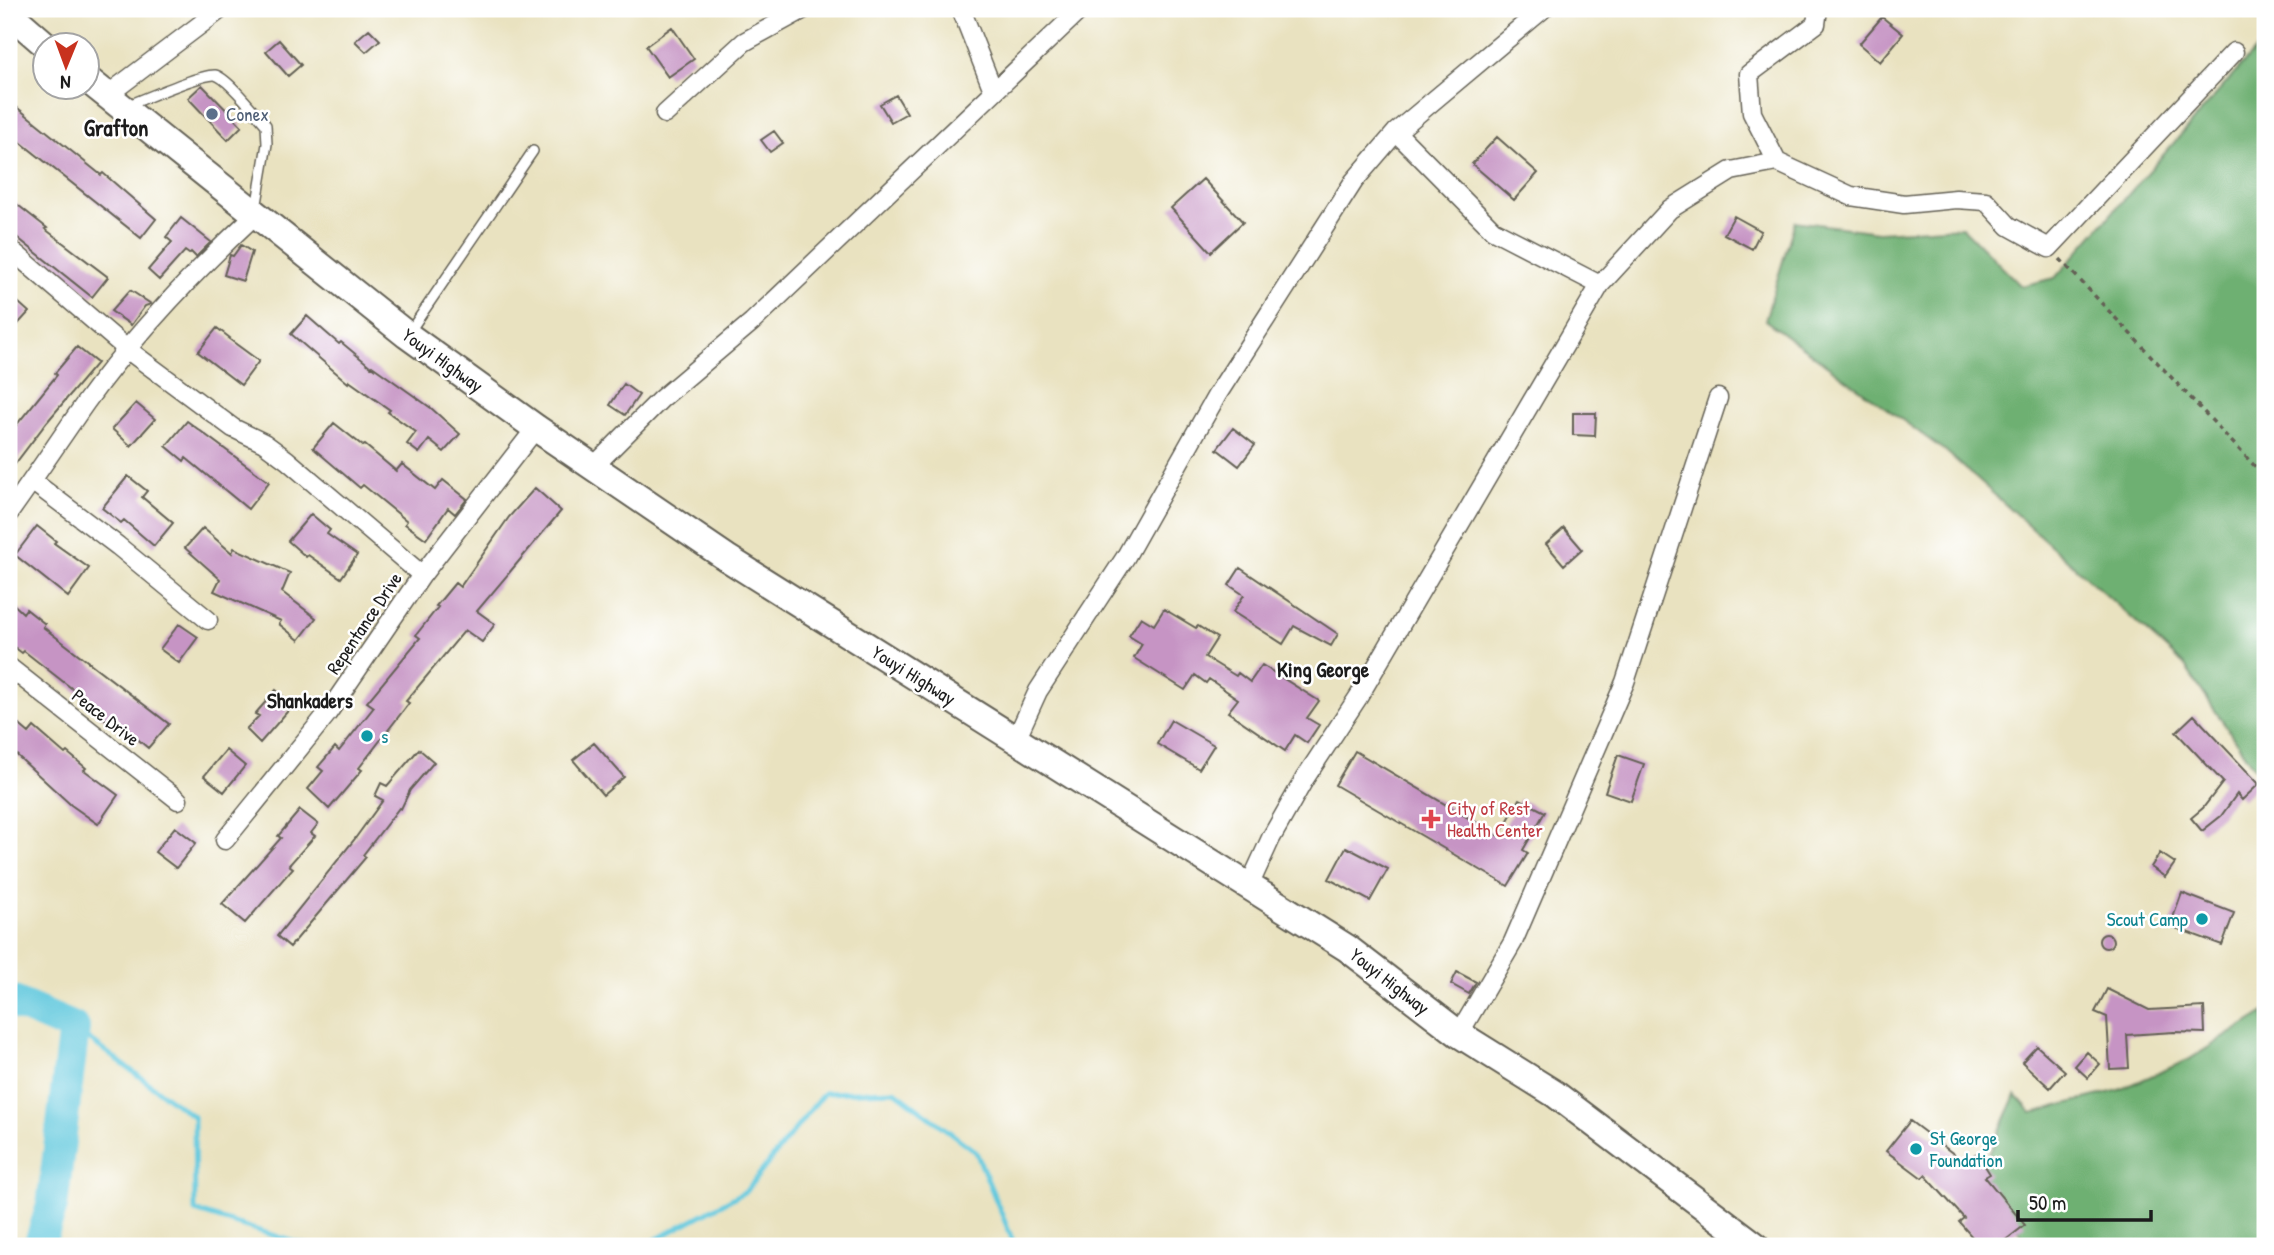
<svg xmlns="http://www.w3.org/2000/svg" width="2274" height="1255" viewBox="0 0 2274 1255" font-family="'Patrick Hand',sans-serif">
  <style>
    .forest { fill: #6eb072; stroke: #456647; stroke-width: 2 }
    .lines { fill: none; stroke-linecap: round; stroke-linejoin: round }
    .stream { stroke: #60c8dd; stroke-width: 5 }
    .river { stroke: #60c8dd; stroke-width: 32 }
    .building { fill: #c694c4 }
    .service-casing { stroke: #646155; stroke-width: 12 }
    .minor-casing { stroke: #646155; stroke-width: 21 }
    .primary-casing { stroke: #646155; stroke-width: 30 }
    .path { stroke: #646155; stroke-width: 3.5; stroke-dasharray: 5 5; stroke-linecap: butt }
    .service { stroke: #fff; stroke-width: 9 }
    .minor { stroke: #fff; stroke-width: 18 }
    .primary { stroke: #fff; stroke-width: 26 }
    .service-dot { fill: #5c6f8a; stroke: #fff; stroke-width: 2.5 }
    .culture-dot { fill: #0f9aa8; stroke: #fff; stroke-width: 2.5 }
    .health-dot { fill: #e0444e; stroke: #fff; stroke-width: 2.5 }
    .labels { text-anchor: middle; stroke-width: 5; stroke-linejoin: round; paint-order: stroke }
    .service-label { font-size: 19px; fill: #4e5e75; stroke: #fff; text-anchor: start }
    .street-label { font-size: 19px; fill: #1c1c1c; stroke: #fff }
    .culture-label { font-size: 19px; fill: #0d838f; stroke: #fff; text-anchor: start }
    .health-label { font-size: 19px; fill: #be3a42; stroke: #fff; text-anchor: start }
    .neighbourhood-label { font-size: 21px; font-weight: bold; fill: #1c1c1c; stroke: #fff }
    .quarter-label { font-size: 23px; font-weight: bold; fill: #1c1c1c; stroke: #fff }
  </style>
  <rect width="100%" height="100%" fill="#fff"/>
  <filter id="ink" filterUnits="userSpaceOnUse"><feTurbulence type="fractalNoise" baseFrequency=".0143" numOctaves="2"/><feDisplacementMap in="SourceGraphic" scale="14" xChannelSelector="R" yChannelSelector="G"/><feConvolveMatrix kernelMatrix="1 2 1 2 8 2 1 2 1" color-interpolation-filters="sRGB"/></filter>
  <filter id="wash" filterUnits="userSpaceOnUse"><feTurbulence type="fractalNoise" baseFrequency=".00686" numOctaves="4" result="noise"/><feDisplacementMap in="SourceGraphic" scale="28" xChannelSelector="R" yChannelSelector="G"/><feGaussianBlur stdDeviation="1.57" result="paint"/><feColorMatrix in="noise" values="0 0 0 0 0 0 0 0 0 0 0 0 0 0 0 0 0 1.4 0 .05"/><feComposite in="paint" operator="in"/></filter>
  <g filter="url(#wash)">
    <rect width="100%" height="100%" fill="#e9e2c0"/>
    <path class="forest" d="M2265,39V784L2184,665L1949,454L1765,320L1795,221L1878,232L1962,227L2021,286L2055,278Z
      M2265,1012V1246H2029L1981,1172L2016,1095L2032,1113L2119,1090L2188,1060Z"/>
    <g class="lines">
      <path class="stream" d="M74,1028L194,1117L195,1211L308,1246
        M644,1246L746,1191L824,1093L895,1091L976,1152L1015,1246"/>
      <path class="river" d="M9,1000L74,1028L52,1206L39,1246"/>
    </g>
    <g id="blocks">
      <path class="building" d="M1882,17L1903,34L1880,62L1859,44Z
        M672,27L694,59L668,77L646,46Z
        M369,29L380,40L366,52L355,41Z
        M279,40L301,65L288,76L266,51Z
        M202,85L242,126L228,140L188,98Z
        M896,95L907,113L891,122L880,104Z
        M9,101L101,175L103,173L156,219L141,238L9,133Z
        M774,131L783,143L770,152L761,140Z
        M1497,137L1538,173L1514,200L1472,164Z
        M1203,179L1243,222L1211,252L1171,208Z
        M9,198L47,228L45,229L108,277L92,297L9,231Z
        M1734,216L1761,231L1752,249L1724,234Z
        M181,218L211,242L196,257L191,252L189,254L185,251L159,280L148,270L172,242L166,237Z
        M241,245L252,252L243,281L224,275L230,255L233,256Z
        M130,290L151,304L145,306L131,325L111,311Z
        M9,294L29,312L9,334Z
        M307,316L339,344L341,342L371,367L372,366L431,408L460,434L444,452L429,440L419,453L407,444L416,432L388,412L390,410L349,381L348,383L291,334Z
        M217,328L230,338L229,339L259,361L241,385L198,352Z
        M77,347L97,363L47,422L9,472V434L57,375L55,373Z
        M624,384L639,395L625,415L610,405Z
        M136,403L155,419L131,446L112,429Z
        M1573,413H1596L1595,436L1573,435Z
        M187,421L269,482L248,509L186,458L184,461L166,446Z
        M334,423L363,446L365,445L396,471L402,464L435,490L443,480L467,499L455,514L448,508L426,539L405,524L407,521L363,485L360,488L313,448Z
        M1233,428L1255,445L1239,466L1217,449Z
        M128,476L147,491L142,497L173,523L154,546L124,520L121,523L102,508Z
        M535,488L561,511L477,611L495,624L482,642L465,630L406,701L409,703L359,768L362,770L329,809L308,789L323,771L318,767L335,747L339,751L374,707L367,702L420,638L416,635L438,607L436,606L455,583L460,587L509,517Z
        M311,514L330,530L327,534L357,555L341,578L308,555L306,557L288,541Z
        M37,526L56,541L54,543L89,568L68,597L15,555Z
        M203,528L232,553L234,548L290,573L282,592L316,618L299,640L279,624L281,621L214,591L220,579L185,548Z
        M1564,528L1582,549L1564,565L1546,544Z
        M1240,568L1338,634L1331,646L1294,626L1283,644L1233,612L1244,595L1229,585Z
        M9,600L23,613L26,609L45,624L43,627L169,724L148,748L119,723L115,727L96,712L98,709L24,651L22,653L9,643Z
        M1164,609L1196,628L1198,626L1217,638L1205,657L1236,676L1238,673L1250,682L1262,665L1319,701L1307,718L1319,725L1307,743L1295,735L1285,751L1228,712L1238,699L1209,679L1206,683L1195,675L1185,690L1134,658L1142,644L1129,636L1141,617L1154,625Z
        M179,624L198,637L179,663L160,649Z
        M276,690L293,705L260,743L246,729L259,716L255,714Z
        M2194,715L2259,784L2242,800L2237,794L2221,816L2202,831L2191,818L2203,808L2223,782L2176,732Z
        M9,716L29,733L34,727L65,754L67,752L86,768L84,770L118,795L98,824L71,805L9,748Z
        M1171,720L1214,745L1199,769L1157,744Z
        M594,743L624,777L603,795L573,760Z
        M419,749L434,762L410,790L401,809L399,808L363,855L366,857L290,947L277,936L354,840L383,800L375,796L381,783L387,786Z
        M226,750L245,766L224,792L204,776Z
        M1355,751L1499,836L1520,799L1545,812L1523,850L1528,853L1508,886L1335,785Z
        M1618,755L1644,764L1631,801L1605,792Z
        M300,810L318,824L311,833L315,836L289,865L293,868L245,923L222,904L281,838L278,836Z
        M175,827L196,843L176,868L155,852Z
        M1346,847L1388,869L1370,901L1329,879Z
        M2160,853L2175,863L2165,877L2151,867Z
        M2182,893L2234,913L2222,945L2170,926Z
        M2099 941a7 7 0 1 1 14 0a7 7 0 1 1-14 0Z
        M1457,972L1476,982L1469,994L1451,984Z
        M2107,989L2149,1010L2204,1007L2205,1033L2174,1032L2127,1035L2129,1068L2110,1069L2107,1017L2095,1012Z
        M2037,1046L2065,1071L2050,1088L2022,1062Z
        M2087,1052L2100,1064L2088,1078L2075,1066Z
        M1910,1121L1963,1161L1977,1153L1990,1174L1985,1177L2025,1225L1998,1246H1980L1959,1222L1964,1218L1925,1175L1922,1178L1886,1151Z"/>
    </g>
  </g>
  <g filter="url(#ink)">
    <use href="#blocks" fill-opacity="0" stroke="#646155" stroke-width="2"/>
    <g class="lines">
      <defs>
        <path id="service" d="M126,106C142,100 200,74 215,75C227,77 256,114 266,125L267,144L256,209
          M408,334L533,151"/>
        <path id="minor" d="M961,9L993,90
          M106,96L221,9
          M665,114L744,42L804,9
          M1396,132L1493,230L1600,285
          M1777,162L1752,113L1749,74L1816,24L1818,9
          M9,248L128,350L233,428L264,443L287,460L422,575
          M594,466L661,399L752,322L1081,9
          M32,481L118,546L208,620
          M9,513C35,477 60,439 86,402C135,334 194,272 255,215
          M9,667L178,800
          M1016,739L1038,691L1125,558L1217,395L1354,181L1396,132L1543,9
          M225,840L327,714L422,575L536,428
          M1249,886L1271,838L1305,778L1359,696L1600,285L1670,209L1731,171L1777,162L1851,196L1904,204L1956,199L1986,201L2009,226L2049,248L2234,52
          M1459,1034L1513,942L1625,682L1718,398"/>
        <path id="primary" d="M9,13L47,46
          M88,80L407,335L536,428L727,558L1347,948L1459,1034L1555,1094L1756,1246"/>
      </defs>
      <use href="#service" class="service-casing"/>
      <use href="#minor" class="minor-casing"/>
      <use href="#primary" class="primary-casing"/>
      <path class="path" d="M2060,259L2265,477"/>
      <use href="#service" class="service"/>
      <use href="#minor" class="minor"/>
      <use href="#primary" class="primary"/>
    </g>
  </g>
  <circle class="service-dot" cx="212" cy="114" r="7"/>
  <g class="culture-dot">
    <circle cx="367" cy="736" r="7"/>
    <circle cx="2202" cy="919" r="7"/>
    <circle cx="1916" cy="1149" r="7"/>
  </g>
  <path class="health-dot" d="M1427.5 808.5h7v7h7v7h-7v7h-7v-7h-7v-7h7z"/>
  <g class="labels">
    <g class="service-label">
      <text x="226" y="121">Conex</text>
    </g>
    <g class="street-label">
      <text transform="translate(443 360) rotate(36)" y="7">Youyi Highway</text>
      <text transform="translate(364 623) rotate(-56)" y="7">Repentance Drive</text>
      <text transform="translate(914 675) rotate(32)" y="7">Youyi Highway</text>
      <text transform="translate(106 717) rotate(38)" y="7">Peace Drive</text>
      <text transform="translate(1390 981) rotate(38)" y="7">Youyi Highway</text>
    </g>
    <g class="culture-label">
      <text x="381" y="743">s</text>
      <text x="2188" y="926" text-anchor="end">Scout Camp</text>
      <text x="1930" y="1145">St George<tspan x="1930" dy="22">Foundation</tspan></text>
    </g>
    <g class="health-label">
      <text x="1447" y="815">City of Rest<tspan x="1447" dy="22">Health Center</tspan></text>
    </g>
    <g class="neighbourhood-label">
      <text x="1323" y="677">King George</text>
      <text x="310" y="708">Shankaders</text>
    </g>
    <g class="quarter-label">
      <text x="116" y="136">Grafton</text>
    </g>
  </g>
  <rect width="2274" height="1255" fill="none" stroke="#fff" stroke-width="35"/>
  <g transform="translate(66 66) rotate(181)"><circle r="33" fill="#ffffff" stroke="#a4a4a4" stroke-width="2"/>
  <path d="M0-5L12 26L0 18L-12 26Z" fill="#c8321e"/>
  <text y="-10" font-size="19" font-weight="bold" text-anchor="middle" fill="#1c1c1c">N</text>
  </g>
  <path d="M2018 1210v10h133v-10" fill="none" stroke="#1c1c1c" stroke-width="3.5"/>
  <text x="2029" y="1210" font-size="21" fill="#1c1c1c" stroke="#ffffff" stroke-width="5" paint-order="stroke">50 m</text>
</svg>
